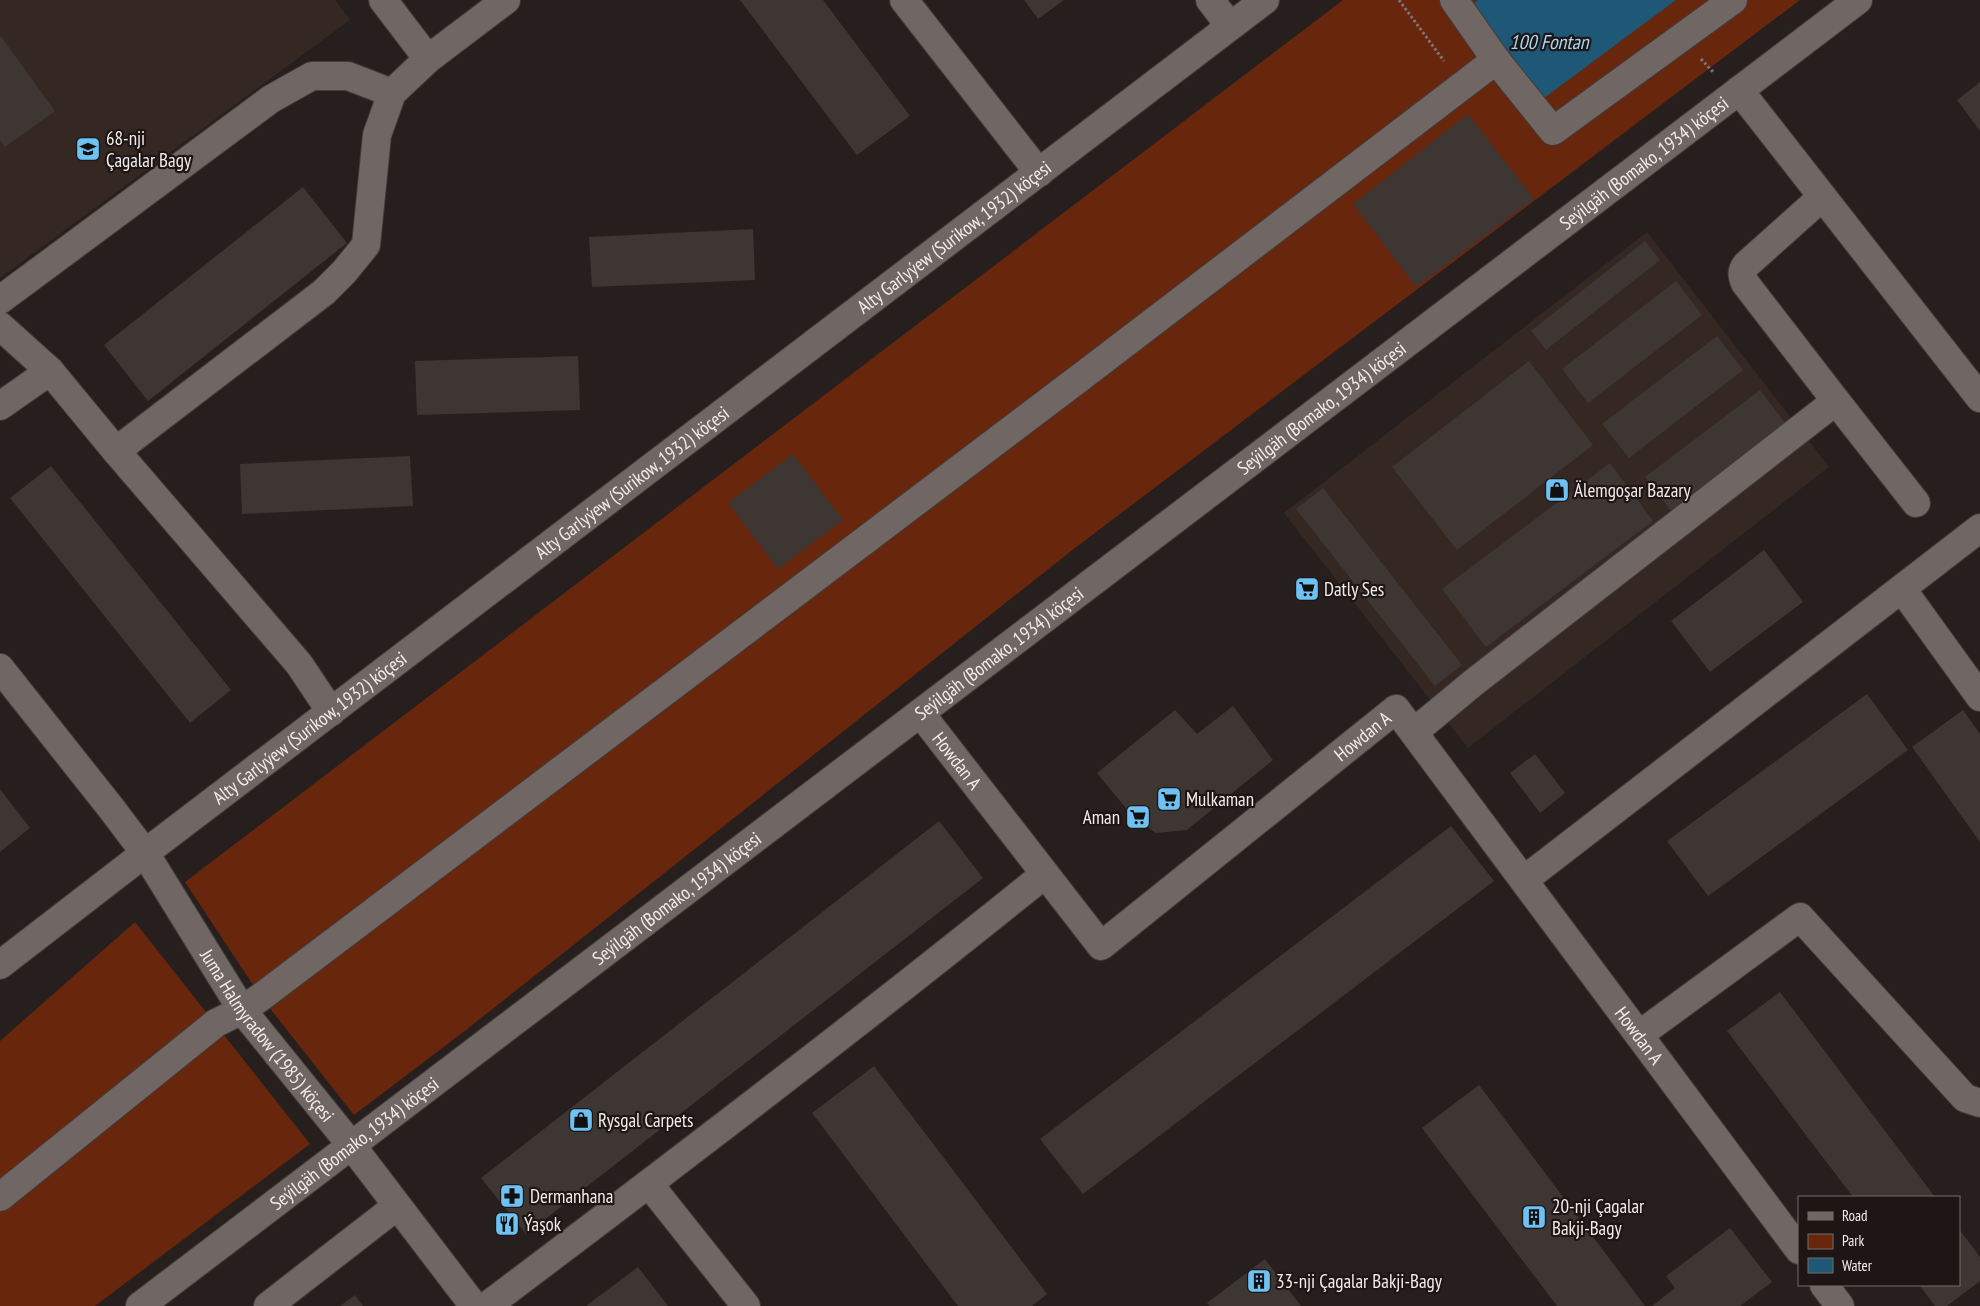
<svg xmlns="http://www.w3.org/2000/svg" width="1980" height="1306" viewBox="0 0 1980 1306" font-family="'PT Sans Narrow',sans-serif">
  <style>
    .built { fill: #352823 }
    .green { fill: #68260d }
    .water { fill: #1f5776 }
    .building { fill: #3e3633 }
    .lines { fill: none; stroke-linecap: round; stroke-linejoin: round }
    .minor-casing { stroke: #413b39; stroke-width: 30 }
    .path { stroke: #7e7876; stroke-width: 3; stroke-dasharray: 2.5 2.5; stroke-linecap: butt }
    .minor { stroke: #706764; stroke-width: 28 }
    .labels { text-anchor: middle; stroke-width: 4.5; stroke-linejoin: round; paint-order: stroke }
    .poi-label { font-size: 19px; fill: #f2edeb; stroke: #1d1614; text-anchor: start }
    .street-label { font-size: 19px; fill: #f2edeb; stroke: #1d1614 }
    .water-label { font-size: 20px; font-style: italic; fill: #a8d6f4; stroke: #1d1614 }
  </style>
  <rect width="100%" height="100%" fill="#261f1d"/>
  <path class="built" d="M0,0H335L350,20L0,278Z
    M1647,232L1829,467L1468,748L1284,513Z"/>
  <path class="green" d="M1343,0H1800L1075,548L466,1030L354,1115L261,997L185,882Z
    M135,922L310,1144L95,1306H0V1041Z"/>
  <path class="water" d="M1478,0H1676L1540,101L1470,6Z"/>
  <path class="building" d="M740,0H823L910,116L857,155Z
    M1024,0H1064L1038,19Z
    M0,35L55,111L5,147L0,140Z
    M1980,82V131L1957,100Z
    M1468,114L1534,199L1416,287L1353,204Z
    M303,187L347,243L148,401L104,345Z
    M753,229L755,280L592,287L589,237Z
    M1645,241L1660,260L1546,350L1531,331Z
    M1676,281L1702,315L1588,403L1562,369Z
    M1717,336L1743,370L1629,458L1602,424Z
    M578,356L580,410L417,415L415,361Z
    M1529,361L1593,445L1457,550L1392,467Z
    M1760,390L1786,424L1671,511L1645,477Z
    M793,454L843,520L778,569L728,503Z
    M410,456L413,506L242,514L240,464Z
    M1610,463L1653,521L1486,647L1442,589Z
    M51,466L231,690L190,723L10,498Z
    M1323,488L1462,665L1435,686L1296,509Z
    M1764,550L1803,602L1710,672L1671,621Z
    M1867,694L1908,750L1708,896L1667,841Z
    M1233,706L1273,760L1187,830L1156,833L1134,818L1097,773L1175,710L1197,734Z
    M1963,710L1980,734V842L1912,747Z
    M1535,754L1565,793L1540,813L1510,773Z
    M0,789L30,828L0,852Z
    M939,821L983,878L526,1234L481,1178Z
    M1451,826L1494,881L1083,1194L1040,1139Z
    M1780,992L1935,1197H1853L1727,1031Z
    M874,1066L1047,1294L1032,1306H958L812,1113Z
    M1479,1085L1645,1306H1557L1422,1128Z
    M1730,1228L1772,1282L1740,1306H1652L1675,1288L1666,1276Z
    M1959,1229L1980,1257V1281L1947,1306H1935L1919,1285H1959Z
    M1265,1259L1301,1306H1210L1207,1303Z
    M638,1267L668,1306H588L587,1305Z
    M355,1295L363,1306H340Z"/>
  <g class="lines">
    <defs>
      <g id="minor">
        <path d="M383,0L428,59"/>
        <path d="M904,0L1039,173"/>
        <path d="M1210,0L1230,26"/>
        <path d="M1454,0L1496,60"/>
        <path d="M1739,90L1980,398"/>
        <path d="M0,300L271,99L312,76H348L392,93"/>
        <path d="M0,326L50,371L116,451L299,664L331,712"/>
        <path d="M1836,401L1916,503"/>
        <path d="M0,406L50,371"/>
        <path d="M116,451L324,292L344,272L366,245L377,135L392,93L428,59L506,0"/>
        <path d="M1902,589L1980,697"/>
        <path id="s1" d="M0,668L111,808L145,853L242,1010L352,1146L474,1306"/>
        <path id="s2" d="M921,714L1101,946L1396,709L1799,1250"/>
        <path d="M1414,732L1473,683L1836,401L1745,283C1742,276 1741,271 1746,265L1822,197"/>
        <path d="M1524,880L1980,528"/>
        <path id="s3" d="M0,965L145,853L1265,0"/>
        <path d="M1639,1035L1800,917L1965,1098L1980,1103"/>
        <path d="M649,1184L746,1306"/>
        <path d="M0,1197L216,1023L242,1010L261,997L1081,377L1496,60L1553,131L1733,0"/>
        <path d="M1824,1285L1840,1306"/>
        <path id="s4" d="M140,1306L1858,0"/>
        <path d="M268,1306L397,1206"/>
        <path d="M487,1306C675,1164 862,1022 1045,874"/>
      </g>
    </defs>
    <use href="#minor" class="minor-casing"/>
    <path class="path" d="M1399,0L1444,61
      M1701,59L1714,73"/>
    <use href="#minor" class="minor"/>
  </g>
  <defs>
    <symbol id="school-square" viewBox="-11 -11 22 22"><rect x="-9" y="-9" width="18" height="18" rx="4" fill="#6ec2f3" stroke="#1d1614"/><path d="M0-5L7-2L0 1L-7-2ZM-4 1L0 2.5L4 1V4Q0 6-4 4Z" fill="#111"/></symbol>
    <symbol id="shop-square" viewBox="-11 -11 22 22"><rect x="-9" y="-9" width="18" height="18" rx="4" fill="#6ec2f3" stroke="#1d1614"/><path d="M-5-2.5h2.3a2.7 3.5 0 0 1 5.4 0H5L5.5 6h-11ZM-1.5-2.5h3a1.5 2.3 0 0 0-3 0Z" fill="#111"/></symbol>
    <symbol id="supermarket-square" viewBox="-11 -11 22 22"><rect x="-9" y="-9" width="18" height="18" rx="4" fill="#6ec2f3" stroke="#1d1614"/><path d="M-6-5.5h2.5l.6 2H6L4.5 2H-2.5L-4.4-4H-6ZM-1.5 3.2a1.3 1.3 0 1 0 .1 0ZM3 3.2a1.3 1.3 0 1 0 .1 0Z" fill="#111"/></symbol>
    <symbol id="pharmacy-square" viewBox="-11 -11 22 22"><rect x="-9" y="-9" width="18" height="18" rx="4" fill="#6ec2f3" stroke="#1d1614"/><path d="M-2-6h4v4h4v4h-4v4h-4v-4h-4v-4h4Z" fill="#111"/></symbol>
    <symbol id="building-square" viewBox="-11 -11 22 22"><rect x="-9" y="-9" width="18" height="18" rx="4" fill="#6ec2f3" stroke="#1d1614"/><path d="M-4-6H4V6H1V3H-1V6H-4ZM-2.5-4.3h1.7v1.8h-1.7ZM.8-4.3h1.7v1.8H.8ZM-2.5-1h1.7V.8h-1.7ZM.8-1h1.7V.8H.8Z" fill="#111"/></symbol>
    <symbol id="restaurant-square" viewBox="-11 -11 22 22"><rect x="-9" y="-9" width="18" height="18" rx="4" fill="#6ec2f3" stroke="#1d1614"/><path d="M-5-6h1v4h1v-4h1v4h1v-4h1v5L-1.5 .5V6h-2V.5L-5-1ZM5-6V6H3V1.5H1.5Q1.5-4 5-6Z" fill="#111"/></symbol>
  </defs>
  <g fill-rule="evenodd">
    <use href="#school-square" x="74" y="135" width="28" height="28"/>
    <use href="#shop-square" x="1543" y="476" width="28" height="28"/>
    <use href="#supermarket-square" x="1293" y="575" width="28" height="28"/>
    <use href="#supermarket-square" x="1155" y="785" width="28" height="28"/>
    <use href="#supermarket-square" x="1124" y="803" width="28" height="28"/>
    <use href="#shop-square" x="567" y="1106" width="28" height="28"/>
    <use href="#pharmacy-square" x="498" y="1182" width="28" height="28"/>
    <use href="#building-square" x="1520" y="1203" width="28" height="28"/>
    <use href="#restaurant-square" x="493" y="1210" width="28" height="28"/>
    <use href="#building-square" x="1245" y="1267" width="28" height="28"/>
  </g>
  <g class="labels">
    <g class="poi-label">
      <text x="106" y="145">68-nji<tspan x="106" dy="22">Çagalar Bagy</tspan></text>
      <text x="1574" y="497">Älemgoşar Bazary</text>
      <text x="1324" y="596">Datly Ses</text>
      <text x="1186" y="806">Mulkaman</text>
      <text x="1120" y="824" text-anchor="end">Aman</text>
      <text x="598" y="1127">Rysgal Carpets</text>
      <text x="530" y="1203">Dermanhana</text>
      <text x="1552" y="1213">20-nji Çagalar<tspan x="1552" dy="22">Bakji-Bagy</tspan></text>
      <text x="524" y="1231">Ýaşok</text>
      <text x="1276" y="1288">33-nji Çagalar Bakji-Bagy</text>
    </g>
    <g class="street-label">
      <text dy="7" stroke="none"><textPath href="#s4" startOffset="1889">Seýilgäh (Bomako, 1934) köçesi</textPath></text>
      <text dy="7" stroke="none"><textPath href="#s3" startOffset="1200">Alty Garlyýew (Surikow, 1932) köçesi</textPath></text>
      <text dy="7" stroke="none"><textPath href="#s4" startOffset="1484">Seýilgäh (Bomako, 1934) köçesi</textPath></text>
      <text dy="7" stroke="none"><textPath href="#s3" startOffset="795">Alty Garlyýew (Surikow, 1932) köçesi</textPath></text>
      <text dy="7" stroke="none"><textPath href="#s4" startOffset="1079">Seýilgäh (Bomako, 1934) köçesi</textPath></text>
      <text dy="7" stroke="none"><textPath href="#s3" startOffset="390">Alty Garlyýew (Surikow, 1932) köçesi</textPath></text>
      <text dy="7" stroke="none"><textPath href="#s2" startOffset="629">Howdan A</textPath></text>
      <text dy="7" stroke="none"><textPath href="#s2" startOffset="59">Howdan A</textPath></text>
      <text dy="7" stroke="none"><textPath href="#s4" startOffset="674">Seýilgäh (Bomako, 1934) köçesi</textPath></text>
      <text dy="7" stroke="none"><textPath href="#s1" startOffset="455">Juma Halmyradow (1985) köçesi</textPath></text>
      <text dy="7" stroke="none"><textPath href="#s2" startOffset="1079">Howdan A</textPath></text>
      <text dy="7" stroke="none"><textPath href="#s4" startOffset="269">Seýilgäh (Bomako, 1934) köçesi</textPath></text>
    </g>
    <g class="water-label">
      <text x="1549" y="49">100 Fontan</text>
    </g>
  </g>
  <rect x="1798" y="1196" width="162" height="90" fill="#1d1614" stroke="#726c6a"/>
  <rect x="1808" y="1212" width="25" height="8" fill="#706764" stroke="#726c6a"/>
  <text x="1842" y="1221" font-size="15" fill="#f2edeb">Road</text>
  <rect x="1808" y="1234" width="25" height="15" fill="#68260d" stroke="#726c6a"/>
  <text x="1842" y="1246" font-size="15" fill="#f2edeb">Park</text>
  <rect x="1808" y="1258" width="25" height="15" fill="#1f5776" stroke="#726c6a"/>
  <text x="1842" y="1271" font-size="15" fill="#f2edeb">Water</text>
</svg>
